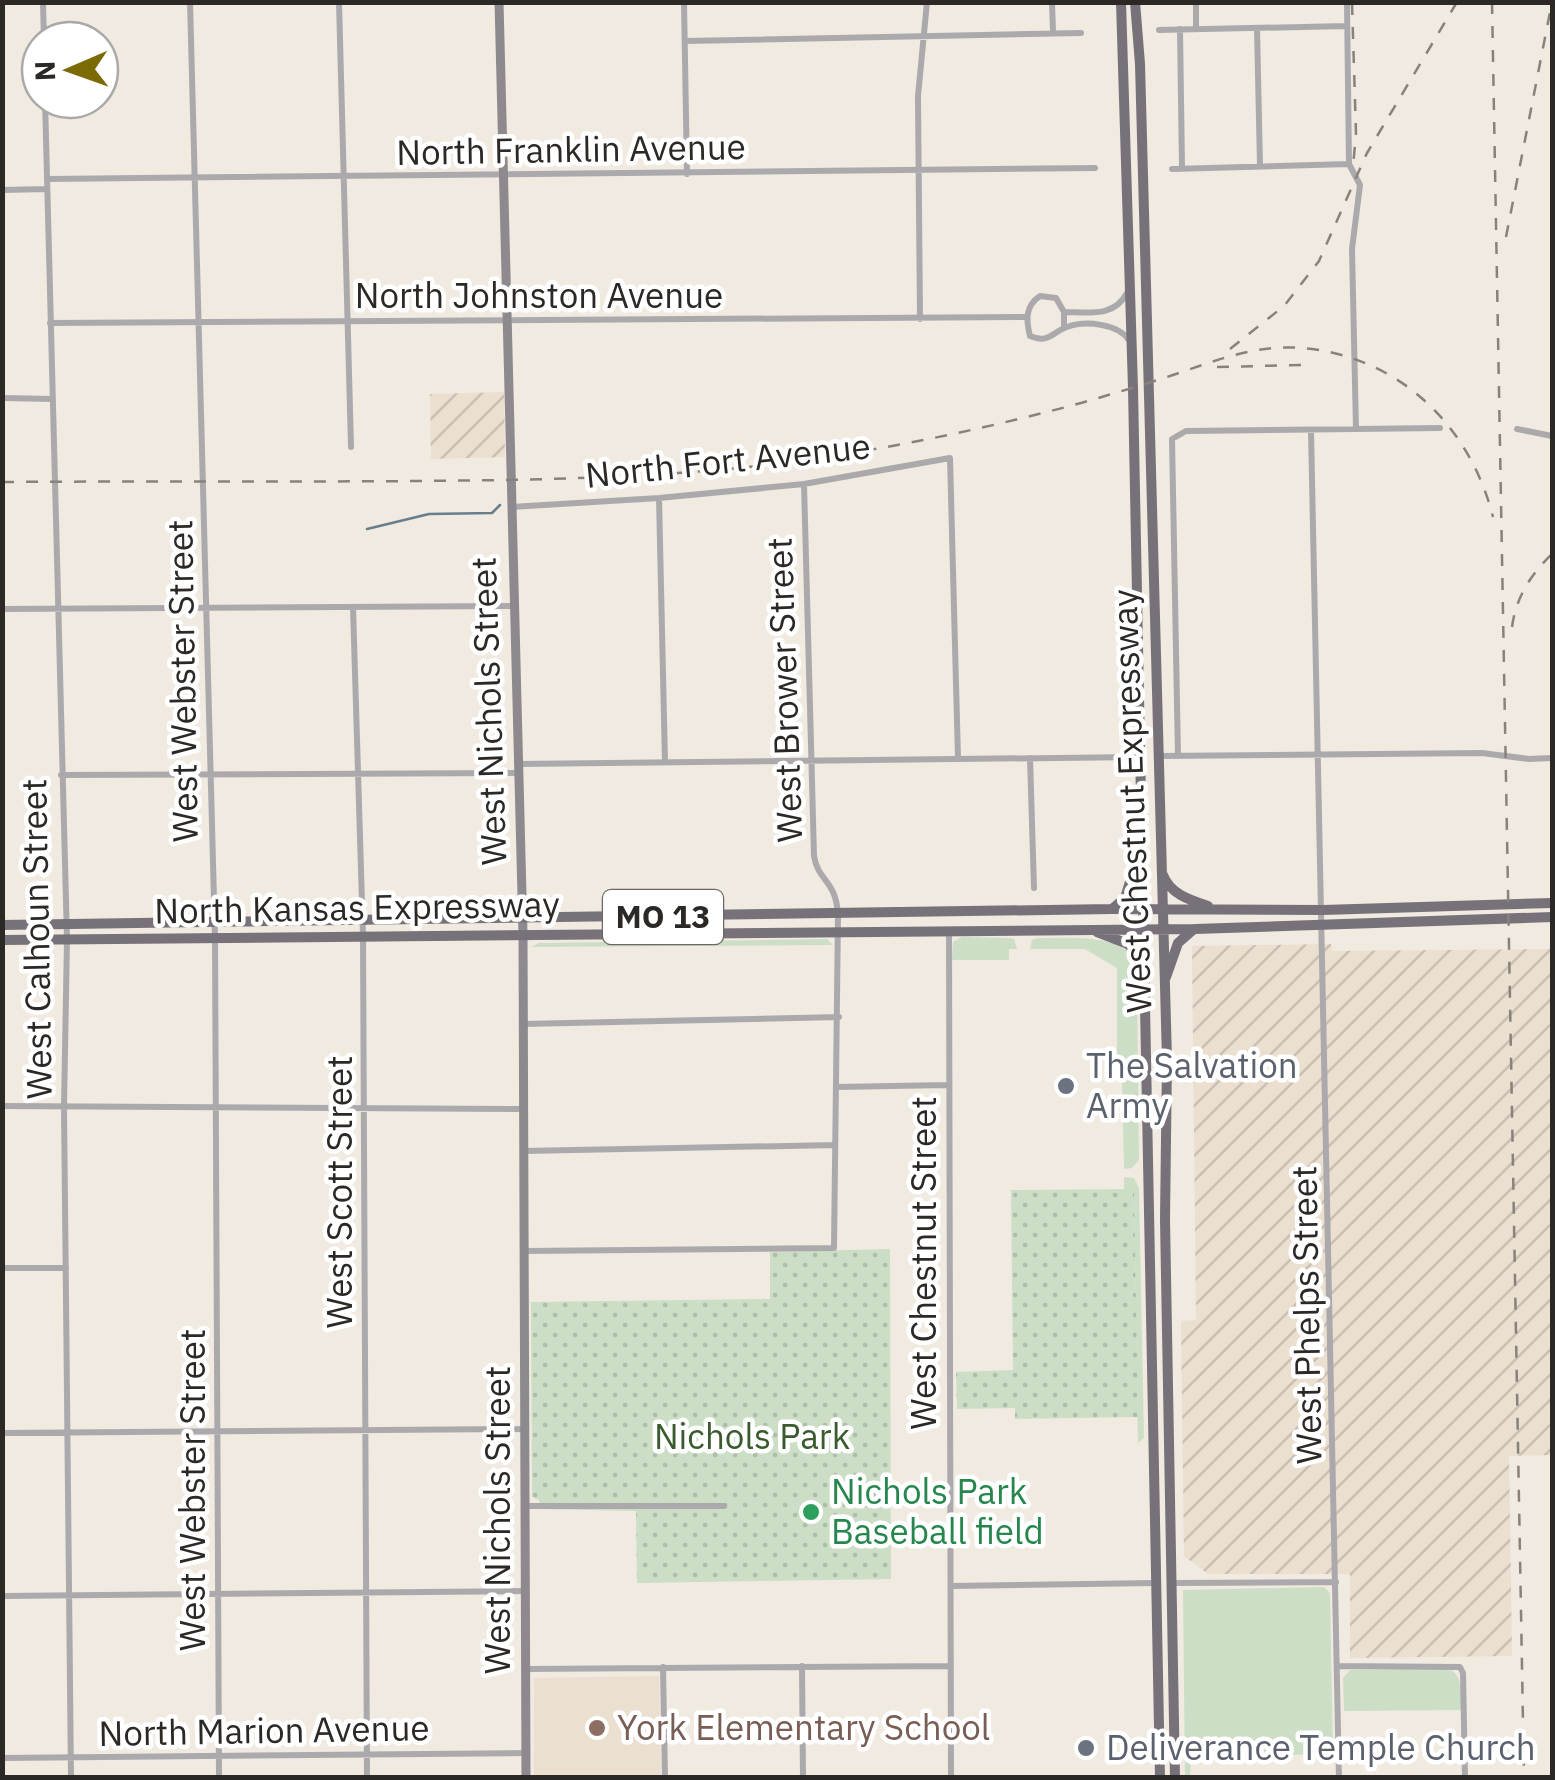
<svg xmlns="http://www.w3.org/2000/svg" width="1555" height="1780" viewBox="0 0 1555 1780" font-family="'IBM Plex Sans',sans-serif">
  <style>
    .built { fill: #ebdfd0 }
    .industrial { fill: url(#industrial-furrows) }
    .grass { fill: #ccdec6 }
    .park { fill: url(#park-dots) }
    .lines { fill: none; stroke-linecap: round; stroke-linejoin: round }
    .stream { stroke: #687e8d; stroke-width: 2.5 }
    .street { stroke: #aca9ad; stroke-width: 6 }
    .secondary { stroke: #8d898f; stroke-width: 9 }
    .primary { stroke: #777279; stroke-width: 10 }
    .rail { stroke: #87827c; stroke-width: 2.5; stroke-dasharray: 12 12; stroke-linecap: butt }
    .worship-dot { fill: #6b7280; stroke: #fff; stroke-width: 4 }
    .leisure-dot { fill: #2e9e5b; stroke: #fff; stroke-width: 4 }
    .education-dot { fill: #8d6e63; stroke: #fff; stroke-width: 4 }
    .labels { text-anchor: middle; stroke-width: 9; stroke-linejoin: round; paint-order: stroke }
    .shield { fill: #fff; stroke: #6b6866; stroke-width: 2.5 }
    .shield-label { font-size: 32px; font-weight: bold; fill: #2b2825 }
    .street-label { font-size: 35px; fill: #2b2825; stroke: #fff }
    .worship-label { font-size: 35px; fill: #5b616d; stroke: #fff; text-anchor: start }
    .park-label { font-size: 35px; fill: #395b2e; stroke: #fff }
    .leisure-label { font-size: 35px; fill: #27864d; stroke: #fff; text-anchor: start }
    .education-label { font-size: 35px; fill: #785e54; stroke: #fff; text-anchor: start }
  </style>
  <defs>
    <pattern id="industrial-furrows" width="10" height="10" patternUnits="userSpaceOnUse" patternTransform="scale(2.5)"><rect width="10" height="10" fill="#ebdfd0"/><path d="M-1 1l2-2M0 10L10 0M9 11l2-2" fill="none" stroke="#cabfb2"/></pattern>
    <pattern id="park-dots" width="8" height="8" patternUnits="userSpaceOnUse" patternTransform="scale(2.5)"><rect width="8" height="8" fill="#ccdec6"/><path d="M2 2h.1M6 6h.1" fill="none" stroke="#afbeaa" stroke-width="1.8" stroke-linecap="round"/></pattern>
  </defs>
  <rect width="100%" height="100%" fill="#f1eae1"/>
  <path class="built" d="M659,1676L661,1777L534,1778V1678Z"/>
  <path class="industrial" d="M504,392L505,457L431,459L430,394Z
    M1331,944L1332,951L1552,949V1455L1509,1456L1512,1656L1350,1658V1574H1208L1184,1556L1181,1321L1196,1320L1192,946Z"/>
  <path class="grass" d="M962,937L1009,938L1014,939L1017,949H1009V960H952L953,942Z
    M1037,938C1063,938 1110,934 1130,953C1137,960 1136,975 1137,984L1139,1160L1132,1168L1124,1169L1122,1078L1117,1065V968L1085,949H1030L1032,940Z
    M827,939L833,945L531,947L539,943Z
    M1124,1177L1134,1178L1139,1188L1144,1438L1138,1443L1134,1190L1124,1189Z
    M1324,1587L1330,1593L1333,1754L1191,1756L1190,1777H1185L1183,1590Z
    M1448,1668C1464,1676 1461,1694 1462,1710L1344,1711L1343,1678L1350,1670Z"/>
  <path class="park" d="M1134,1189L1138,1417L1015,1419V1408L957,1409L956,1372L1013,1370L1011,1190Z
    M890,1249L891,1579L637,1583L636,1511L540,1509L539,1500L532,1497L531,1302L770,1299V1252Z"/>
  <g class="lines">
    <path class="stream" d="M367,529L429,514L492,513L500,505"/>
    <path class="street" d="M43,2L44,40
      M190,2L215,937L219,1778
      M339,2L351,447
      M684,2L687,174
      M1052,2L1053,32
      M1196,2V29
      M1347,2L1349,164L1360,185L1352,249L1356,429
      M1257,28L1260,166
      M1180,29L1182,168
      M1159,30L1347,26
      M685,41L1081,33
      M45,100L67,939L64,1107L71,1778
      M1172,169L1349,164
      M47,179L1095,168
      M2,190L47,189
      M1064,312C1088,312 1114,318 1127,293
      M920,319L918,96L927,2
      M50,323L1027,317
      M1064,327V312L1056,298L1040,296C1025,306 1026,320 1030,336C1049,344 1052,332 1067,327C1086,320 1118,324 1129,340
      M2,398L52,399
      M1517,429L1552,436
      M1311,431L1339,1778
      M659,498L665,762
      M511,507L659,498L804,484L950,458L958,758
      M353,607L363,936L367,1778
      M2,609L513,606
      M1160,756L1482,753L1529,759L1552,758
      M1178,756L1172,439L1186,431L1440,428
      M1030,758L1034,888
      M518,764L1140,757
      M61,775L518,773
      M949,930L951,1778
      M523,1024L839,1017
      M837,1087L948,1085
      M2,1106L524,1109
      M524,1151L835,1145
      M525,1251L834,1248L838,915C836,879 818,882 814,856L804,484
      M2,1268H66
      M2,1433L525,1429
      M525,1506H724
      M1173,1583L1336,1582
      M951,1586L1155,1583
      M2,1596L525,1591
      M802,1666L803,1778
      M1337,1666L1460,1667L1463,1673L1465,1778
      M663,1667L665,1778
      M526,1669L950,1666
      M2,1758L526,1753"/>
    <path class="secondary" d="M499,2L523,934L526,1778"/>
    <path class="primary" d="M1121,2L1133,388L1160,1778
      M1135,2L1140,64L1167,1060L1165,1219L1175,1778
      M1163,875C1170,894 1190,900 1208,906
      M1112,909L1125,898L1138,856
      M2,925L1112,909L1323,910L1552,903
      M1097,932L1128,944L1144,963
      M2,940L1195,929L1552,917
      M1166,977L1178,943L1194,929"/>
    <path class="rail" d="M1492,2L1524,1778
      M1352,3L1356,133L1353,167
      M1506,237L1552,2
      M1230,349L1284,306L1319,261L1367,153L1457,2
      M1217,367L1302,365
      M2,482C141,481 279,482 418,481C538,480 657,478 776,464C879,451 981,430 1081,403C1112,394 1143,385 1173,375C1220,359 1261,342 1312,349C1404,361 1471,429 1493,517
      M1512,627C1516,597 1531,574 1552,554"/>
  </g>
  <g class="worship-dot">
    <circle cx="1066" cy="1086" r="10"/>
    <circle cx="1086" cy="1748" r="10"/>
  </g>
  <circle class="leisure-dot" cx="811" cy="1512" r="10"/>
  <circle class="education-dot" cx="597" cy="1728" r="10"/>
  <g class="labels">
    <rect class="shield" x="603" y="890" width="120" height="54" rx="8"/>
    <g class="shield-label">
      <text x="663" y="928">MO 13</text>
    </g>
    <g class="street-label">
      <text transform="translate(571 150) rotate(-1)" y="12">North Franklin Avenue</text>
      <text x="539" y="308">North Johnston Avenue</text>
      <text transform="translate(728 461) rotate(-6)" y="12">North Fort Avenue</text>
      <text transform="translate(183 681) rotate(-91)" y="12">West Webster Street</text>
      <text transform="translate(785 690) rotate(-92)" y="12">West Brower Street</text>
      <text transform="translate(489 711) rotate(-92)" y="12">West Nichols Street</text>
      <text transform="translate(1132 801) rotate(-92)" y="12">West Chestnut Expressway</text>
      <text transform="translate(357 908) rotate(-1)" y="12">North Kansas Expressway</text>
      <text transform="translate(37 939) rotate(-91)" y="12">West Calhoun Street</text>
      <text transform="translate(340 1192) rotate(-90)" y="12">West Scott Street</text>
      <text transform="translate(924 1263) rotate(-90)" y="12">West Chestnut Street</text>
      <text transform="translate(1307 1315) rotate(-91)" y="12">West Phelps Street</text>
      <text transform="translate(193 1490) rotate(-90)" y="12">West Webster Street</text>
      <text transform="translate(498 1520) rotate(-90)" y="12">West Nichols Street</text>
      <text transform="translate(264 1731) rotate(-1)" y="12">North Marion Avenue</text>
    </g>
    <g class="worship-label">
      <text x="1086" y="1078">The Salvation<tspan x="1086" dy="40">Army</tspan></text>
      <text x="1106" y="1760">Deliverance Temple Church</text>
    </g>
    <g class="park-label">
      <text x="752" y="1449">Nichols Park</text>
    </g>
    <g class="leisure-label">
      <text x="831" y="1504">Nichols Park<tspan x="831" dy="40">Baseball field</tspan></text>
    </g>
    <g class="education-label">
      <text x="617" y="1740">York Elementary School</text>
    </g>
  </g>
  <rect width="1555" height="1780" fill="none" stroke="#2b2825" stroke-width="10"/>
  <g transform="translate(70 70) rotate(268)"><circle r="48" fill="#ffffff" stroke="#aaa9a8" stroke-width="2.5"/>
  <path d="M0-8L18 38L0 25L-18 38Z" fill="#7a6b04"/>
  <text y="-15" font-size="28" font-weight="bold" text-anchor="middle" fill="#2b2825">N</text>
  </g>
</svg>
